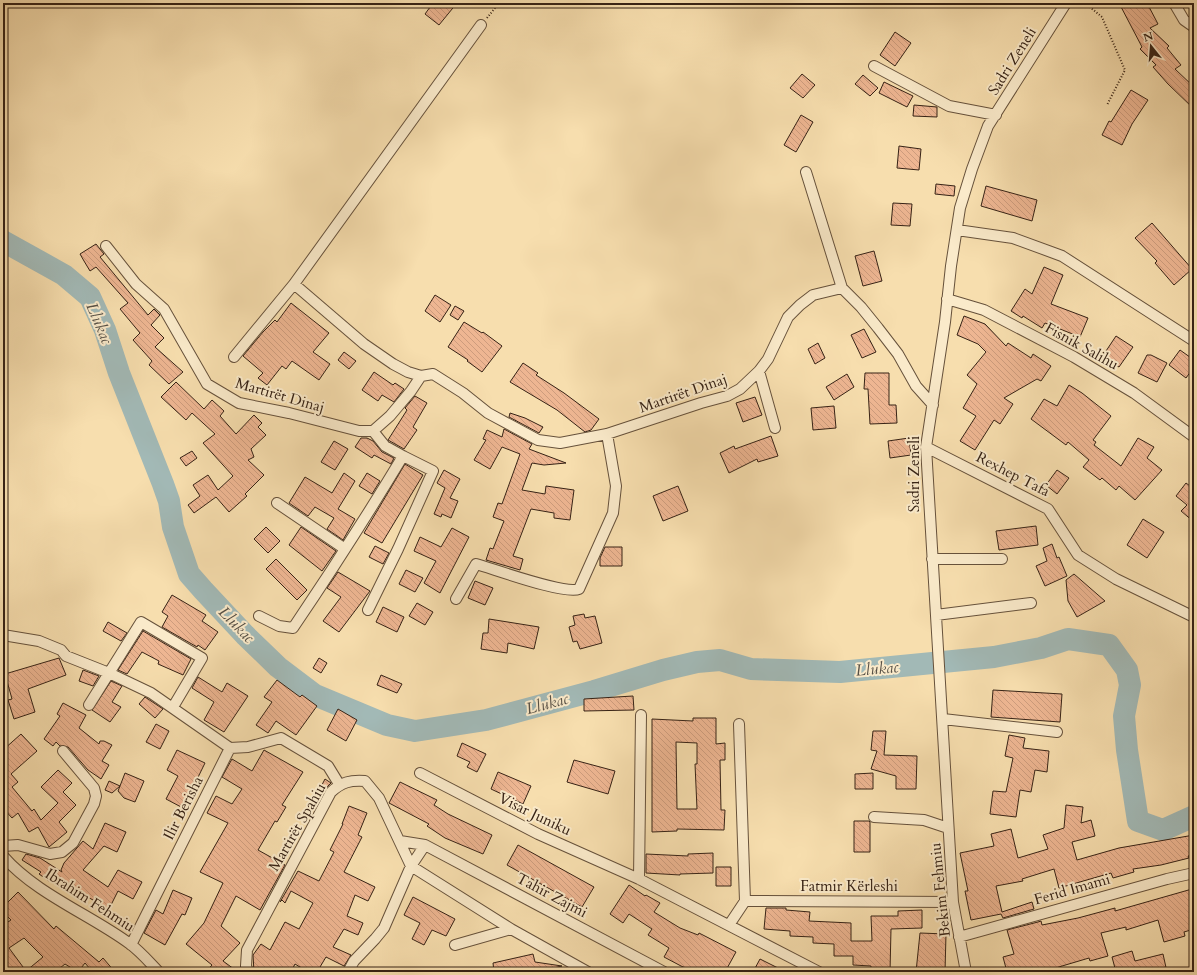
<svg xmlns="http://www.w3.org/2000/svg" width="1197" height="975" viewBox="0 0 1197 975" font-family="Cardo,serif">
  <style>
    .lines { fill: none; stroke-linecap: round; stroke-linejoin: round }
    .river { stroke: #a2b9b6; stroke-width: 22 }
    .building { fill: url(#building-back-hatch); stroke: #362215; fill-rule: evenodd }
    .minor-casing { stroke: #66513b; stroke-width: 12 }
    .path { stroke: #362215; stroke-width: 2; stroke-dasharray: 1 2; stroke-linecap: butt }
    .minor { stroke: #faeaca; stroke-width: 10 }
    .labels { text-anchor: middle; stroke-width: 4; stroke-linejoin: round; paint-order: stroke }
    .street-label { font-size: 15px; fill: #362215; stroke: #faeaca }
    .water-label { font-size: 16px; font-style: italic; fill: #564f45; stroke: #faeaca }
  </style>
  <defs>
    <pattern id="building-back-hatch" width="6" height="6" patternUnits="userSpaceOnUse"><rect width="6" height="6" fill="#eeb692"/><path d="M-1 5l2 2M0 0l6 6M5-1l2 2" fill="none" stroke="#cd9c7d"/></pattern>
  </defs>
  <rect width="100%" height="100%" fill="#f7deae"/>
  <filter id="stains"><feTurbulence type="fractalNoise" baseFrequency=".005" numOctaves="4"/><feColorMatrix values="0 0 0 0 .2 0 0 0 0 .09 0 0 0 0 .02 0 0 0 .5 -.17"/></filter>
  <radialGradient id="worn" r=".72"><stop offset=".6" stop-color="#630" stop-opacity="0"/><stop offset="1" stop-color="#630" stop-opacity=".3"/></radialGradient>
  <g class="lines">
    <path class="river" d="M3,241L64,275L90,297L105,330L119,373L163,484L169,501L173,527L189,574L203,590L245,635L278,667L315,695L387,725L415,731L486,720L594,691L663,670L697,662L720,660L751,669L840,672L994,657L1041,648L1068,639L1109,645L1127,670L1130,685L1124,716L1127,750L1138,821L1163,830L1194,816"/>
  </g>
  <path class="building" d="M433,3H457L439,25L425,14Z
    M1119,3H1147L1158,24L1150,28L1169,46L1167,48L1181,65L1175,69L1194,87V109L1168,84L1153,67L1156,65L1140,49L1142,47Z
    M895,32L911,43L895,66L880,55Z
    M802,74L815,85L803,98L790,88Z
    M863,75L878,88L870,96L855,84Z
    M884,82L913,96L907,107L879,93Z
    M1131,90L1148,100L1132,124L1122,145L1102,135L1109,121L1111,122Z
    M914,105L937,107V117L913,116Z
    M801,115L813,122L796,152L784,145Z
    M899,146L921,149L919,170L897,168Z
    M936,184L955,186L954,196L935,194Z
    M986,186L1037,200L1032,221L981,206Z
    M893,203L912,204L910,226L891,225Z
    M1152,223L1192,269L1174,285L1155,263L1157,261L1135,238Z
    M96,244L104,254L100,257L148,315L154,309L160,315L151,325L164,338L155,347L183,372L169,384L149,365L152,361L133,340L140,333L120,309L128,303L96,267L90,271L84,261L80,254Z
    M874,251L882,281L863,286L855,256Z
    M1044,267L1063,275L1051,304L1088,318L1080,337L1045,323L1042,328L1023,316L1022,318L1011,311L1025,289L1032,294Z
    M435,295L451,305L440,322L425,311Z
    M291,303L329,333L313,352L330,364L319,380L292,361L286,369L282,366L267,385L258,378L263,373L243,356L263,332L275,320L277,322Z
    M455,306L464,311L458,320L450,315Z
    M964,316L985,324L1006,346L1008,343L1031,358L1033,354L1051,366L1041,381L1037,379L1004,398L1013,404L1000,424L994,420L975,450L960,441L976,416L963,408L977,384L967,375L986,352L978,344L957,335Z
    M464,322L482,333L483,332L502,346L482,372L467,361L468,360L448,347Z
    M864,329L876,352L862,358L851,335Z
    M1116,336L1133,347L1119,367L1102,357Z
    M818,343L825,358L815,364L808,349Z
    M1180,350L1194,360V367L1186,378L1169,365Z
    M344,352L356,361L349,369L338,360Z
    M1147,355H1151L1167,363L1157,382L1138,373Z
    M523,363L538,373L536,375L564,393L599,419L591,430L585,432L557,410L510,382Z
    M374,372L393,385L395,383L404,389L394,402L382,395L378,401L362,390Z
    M865,373H889V405H896L897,423L870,424L868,389H864Z
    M847,374L854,387L834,400L826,387Z
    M176,382L204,409L212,400L224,411L220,416L236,434L254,415L262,423L258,427L266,435L251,449L254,457L248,460L264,475L245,494L247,496L229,512L216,497L194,513L188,505L200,496L193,485L208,475L218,490L233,476L203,443L215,434L192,413L186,420L161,397Z
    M1069,385L1082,393L1111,416L1093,440L1096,442L1094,445L1121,466L1138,438L1154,447L1147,458L1162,470L1135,500L1119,486L1116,490L1102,478L1100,480L1083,467L1089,460L1068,442L1066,445L1031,419L1044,399L1057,406Z
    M415,396L427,403L413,427L417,430L404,449L388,440L407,410L405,408Z
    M755,397L762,415L743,422L736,403Z
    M834,406L836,428L813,430L811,408Z
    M510,413L525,418L543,427L539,433L509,417Z
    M504,429L532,444L529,449L566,463L544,465L532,463L522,490L545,494L546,486L574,490L570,520L554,518V513L531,509L513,556L523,559L520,570L486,560L490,548L493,549L504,521L493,517L498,503L502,504L520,454L502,447L490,469L474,460L486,440L483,439L487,430L502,437Z
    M771,436L778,456L758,462L757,459L729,473L720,453L734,446L735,449Z
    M361,438H367L373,441L382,452L394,458L391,464L374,455L372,458L355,447Z
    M909,438L911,455L890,458L888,441Z
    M334,441L348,449L335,470L321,462Z
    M192,451L197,458L186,466L180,458Z
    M405,464L423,475L382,543L364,533Z
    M444,470L460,479L450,498L458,501L451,518L442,514L441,517L434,514L445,488L437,483Z
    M1057,470L1069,478L1057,494L1046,485Z
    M344,473L355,481L338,509L355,519L343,540L327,529L334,518L315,507L308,516L289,503L305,477L332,493Z
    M367,473L380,481L372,494L359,486Z
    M1186,483L1194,489V522L1181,511L1187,505L1176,496Z
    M678,486L688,511L663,521L653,496Z
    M1143,519L1164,532L1147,558L1127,545Z
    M1036,526L1038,545L999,550L996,531Z
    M266,527L280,541L268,553L254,539Z
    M301,527L336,551L322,571L289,545Z
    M452,528L469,537L440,593L424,583L436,561L414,551L420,537L441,547Z
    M1052,544L1057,558L1059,557L1067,576L1045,586L1036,566L1047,561L1043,548Z
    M375,546L389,553L383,564L369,557Z
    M605,547H622V566H600V558Z
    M276,559L307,590L297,600L266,569Z
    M406,570L423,578L415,592L399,584Z
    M338,572L370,591L339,632L323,621L341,597L327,588Z
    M1074,574L1105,601L1077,617L1068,601L1066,580Z
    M475,581L493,588L485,605L468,598Z
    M172,595L206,615L202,621L218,632L205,650L198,645L197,647L162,627L168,616L162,612Z
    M417,603L433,612L425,625L409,616Z
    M383,607L404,617L397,632L376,622Z
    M584,614L585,618L595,616L602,643L580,649L577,641L573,642L569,627L575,625L573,616Z
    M489,619L539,627L534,649L508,643L507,653L481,649L483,633H488Z
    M108,622L127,633L121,641L103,631Z
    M143,631L191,659L183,675L158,664L159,661L142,652L127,674L118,670Z
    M59,658L66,675L28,689L35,712L14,719L8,700L12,699L5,674Z
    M319,658L327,663L321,673L313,668Z
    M83,670L99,676L93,686L79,681Z
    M381,675L402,684L397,693L377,685Z
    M198,677L222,692L227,683L248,696L224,732L204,720L214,702L192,688Z
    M277,680L300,697L302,695L317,706L296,735L276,721L268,733L256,725L272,702L264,697Z
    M111,681L122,686L112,702L121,707L110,722L92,710Z
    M993,690L1062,694L1060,722L991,717Z
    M633,696L634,710L584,711V699Z
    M145,697L163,709L155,718L139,704Z
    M63,703L86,715L79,728L99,744L100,741H104L112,745L102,761L109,765L101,779L88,770L68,747L60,746L56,742L53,746L44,739L60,716L57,714Z
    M338,709L357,720L346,741L327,730Z
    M693,718H716V744L725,743V760H720L721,810H725L724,830L677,829V831L652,832V719L693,721ZM676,742L697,743V764H695L697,809H677Z
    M156,724L169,731L160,749L146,742Z
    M873,731H886L884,755L917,756L916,789H896V776L871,769L877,751L871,750Z
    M21,734L37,751L11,774L18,782L12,787L32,811L34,809L41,820L58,803L41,787L58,770L72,783L63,792L76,805L59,822L67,832L49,847L38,827L29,832L18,813L12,818L3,808V763L4,765L7,762L3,758V750Z
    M1009,735L1025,738L1023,748L1049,751L1047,772L1035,770L1031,792L1020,790L1016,817L990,814L993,791L1006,792L1013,758L1005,756Z
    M462,743L486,754L477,772L467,767L470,762L457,756Z
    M177,750L205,763L183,808L166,799L178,776L167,770Z
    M264,750L303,772L282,805L286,807L277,822L275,821L258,850L285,865L260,910L236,896L221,926L240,943L223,961L238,972H206L212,965L186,944L204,923L223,883L200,872L228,823L207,813L216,796L232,804L242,789L222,777L232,759L252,771Z
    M574,760L615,771L608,794L567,782Z
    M498,772L531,786L523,804L491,789Z
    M125,773L144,781L135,802L124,798L118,791L120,786L112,793L105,790L109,781L120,786Z
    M873,773V789H855V774Z
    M325,779L331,783L325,789L315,808L311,806Z
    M400,782L437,800L434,805L448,814L492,835L483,854L445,838L427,826L429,824L389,803Z
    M1066,805L1083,807L1081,823L1091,820L1095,836L1072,842L1077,860L1119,848L1194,835V855L1188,856L1189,858L1161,865L1133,869L1134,872L1113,878L1111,873L1059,888L1054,869L1022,879L1023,881L996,886L1002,912L1032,902L1034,909L1003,918L1001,914L971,920L965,891H968L960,853L994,846L991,834L1011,829L1018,858L1048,849L1043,835L1064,828Z
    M349,806L367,813L358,835L362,837L344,872L375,887L368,901L355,895L347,916L363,923L358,935L344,929L333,947L351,955L344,966L326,957L317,972H308L295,964L291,972H254L253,955L261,944L270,950L285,922L299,929L313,903L291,891L285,903L282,900L280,902L298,871L319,881L334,852L330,850L343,824H342Z
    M854,821H869L870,822V852H854Z
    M105,823L126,832L117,852L104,846L83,870L108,887L118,870L142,882L133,899L118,891L109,909L52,877L49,881L39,874L41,872L22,860L26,854L40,858L62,872L61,870L64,863L83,841L93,849Z
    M518,845L594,887L582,907L507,865Z
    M713,853V873L680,874V875L646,873V854L688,856V854Z
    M716,867H731V886H716Z
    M629,885L645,896L646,895L660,903L654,912L680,928L698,935L699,933L736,952L725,972H695L681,966L664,957L669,948L648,935L652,929L629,914L623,923L610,914Z
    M1192,889L1194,896V929L1184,932L1185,936L1164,942L1158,920L1126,930V927L1101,933L1108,956L1090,961L1089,958L1052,969L1032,972L1031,969L1020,972H1007L1003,957L1014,954L1007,930L1038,922L1041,921L1042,925L1078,918L1115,908V911Z
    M173,890L192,898L185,915L182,914L165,945L144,933L156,910L163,914Z
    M18,892L54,929L56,926L99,962L103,958L115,972H88L91,970L85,963L78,972L65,964L55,972H3V925L11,920L3,912V907ZM24,938L43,957L26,971L9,948Z
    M413,897L455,919L446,936L432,930L424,945L412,939L420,923L404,915Z
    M766,908H786V910L810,912L809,921L851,923V941H872L871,916H898V911L922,910V928L891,929L890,972H871V966L853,965V956H834V944L813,943V937L790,936V931L764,929Z
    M920,933L946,934L945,972H916Z
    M1132,951L1135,961L1163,954L1167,972H1116L1112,957Z
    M533,954L535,962L562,966L537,972H494L493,963Z
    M760,959L786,972H753Z"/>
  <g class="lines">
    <defs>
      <path id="minor" d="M1174,3L1184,20L1194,27
        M874,66L949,106L996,115
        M806,172L842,288
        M957,230L1013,238L1062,256L1194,341
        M106,246L136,284L164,309L207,384L239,403L289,413L359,431H373L390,416L411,391L421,376
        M294,284L364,344L393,364L408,372L421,376L433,374L463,393L488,413L538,440L560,443L607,434L701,403L727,396L740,389L759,371L768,359L788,317L800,305L813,295L842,288L861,307L878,328L898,354L916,386L933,405
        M947,299L984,310L1074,357L1134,393L1194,437
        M234,357L294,284L481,25
        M759,371L775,428
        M926,447L1048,509L1078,555L1116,579L1194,617
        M277,503L345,549
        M932,559H1002
        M456,599L476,564C494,569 565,595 579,589L613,513L616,486L607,434
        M368,610L398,549L433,471L403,456
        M936,615L1031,603
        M259,616L279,626L293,628C331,572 368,514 403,456L385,446L373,431
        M3,635L39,641L61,650L66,656L109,673L151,693L230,748
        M89,705L141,622L202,658L173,707
        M943,719L1057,732
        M739,724L745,901
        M230,748L248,747L281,738L328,766L339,784
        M420,773L538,834L639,879L819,972
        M874,817L924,820L948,828
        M400,841L425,845L664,972
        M3,846L18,845L50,854L62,852L73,843L94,804L96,796L94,788L63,751
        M3,856C36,894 91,915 130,944C141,952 150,963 159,972
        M639,879L641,715
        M729,925L745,901L953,902
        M959,937L1167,879L1194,873
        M131,945L230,748
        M455,945L511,929
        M248,972L246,966L247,950L331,792C342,782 350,780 365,781L379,798L411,866L511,929L588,972
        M348,972L354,961L375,939L384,928L411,866L425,845
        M966,972L953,902L926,447L945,322L951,266L960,208L972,169L988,126L1066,3"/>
    </defs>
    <use href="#minor" class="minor-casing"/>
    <path class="path" d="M1085,3L1102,17L1125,70L1107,105
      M487,18L499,3"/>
    <use href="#minor" class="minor"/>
  </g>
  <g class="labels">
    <g class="street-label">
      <text transform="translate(1012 61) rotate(-58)" y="5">Sadri Zeneli</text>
      <text transform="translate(1082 346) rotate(29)" y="5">Fisnik Salihu</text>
      <text transform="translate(683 393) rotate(-19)" y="5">Martirët Dinaj</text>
      <text transform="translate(280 395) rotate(16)" y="5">Martirët Dinaj</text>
      <text transform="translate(914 474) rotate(-90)" y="5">Sadri Zeneli</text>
      <text transform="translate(1013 474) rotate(27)" y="5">Rexhep Tafa</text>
      <text transform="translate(183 808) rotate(-63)" y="5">Ilir Berisha</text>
      <text transform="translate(535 814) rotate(26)" y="5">Visar Juniku</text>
      <text transform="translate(297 827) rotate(-60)" y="5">Martirët Spahiu</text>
      <text x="849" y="891">Fatmir Kërleshi</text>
      <text transform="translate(1072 889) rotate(-16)" y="5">Ferid Imami</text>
      <text transform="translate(940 890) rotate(-96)" y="5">Bekim Fehmiu</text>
      <text transform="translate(552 895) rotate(28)" y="5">Tahir Zajmi</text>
      <text transform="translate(90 900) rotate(33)" y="5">Ibrahim Fehmiu</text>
    </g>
    <g class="water-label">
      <text transform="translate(100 323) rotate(67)" y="6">Llukac</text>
      <text transform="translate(237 624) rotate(46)" y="6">Llukac</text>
      <text transform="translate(877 668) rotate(-5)" y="6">Llukac</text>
      <text transform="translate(547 703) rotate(-15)" y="6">Llukac</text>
    </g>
  </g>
  <rect width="1197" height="975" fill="none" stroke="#f7deae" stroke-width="16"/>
  <rect x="4" y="4" width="1189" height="967" fill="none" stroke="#362215" stroke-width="2"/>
  <rect x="8" y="8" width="1181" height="959" fill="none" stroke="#362215"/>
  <g transform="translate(1151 46) rotate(343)" stroke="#faeaca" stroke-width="3" paint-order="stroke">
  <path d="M0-3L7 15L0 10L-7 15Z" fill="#362215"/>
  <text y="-6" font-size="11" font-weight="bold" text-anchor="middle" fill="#362215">N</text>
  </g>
  <rect width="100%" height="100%" filter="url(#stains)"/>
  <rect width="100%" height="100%" fill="url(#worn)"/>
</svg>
